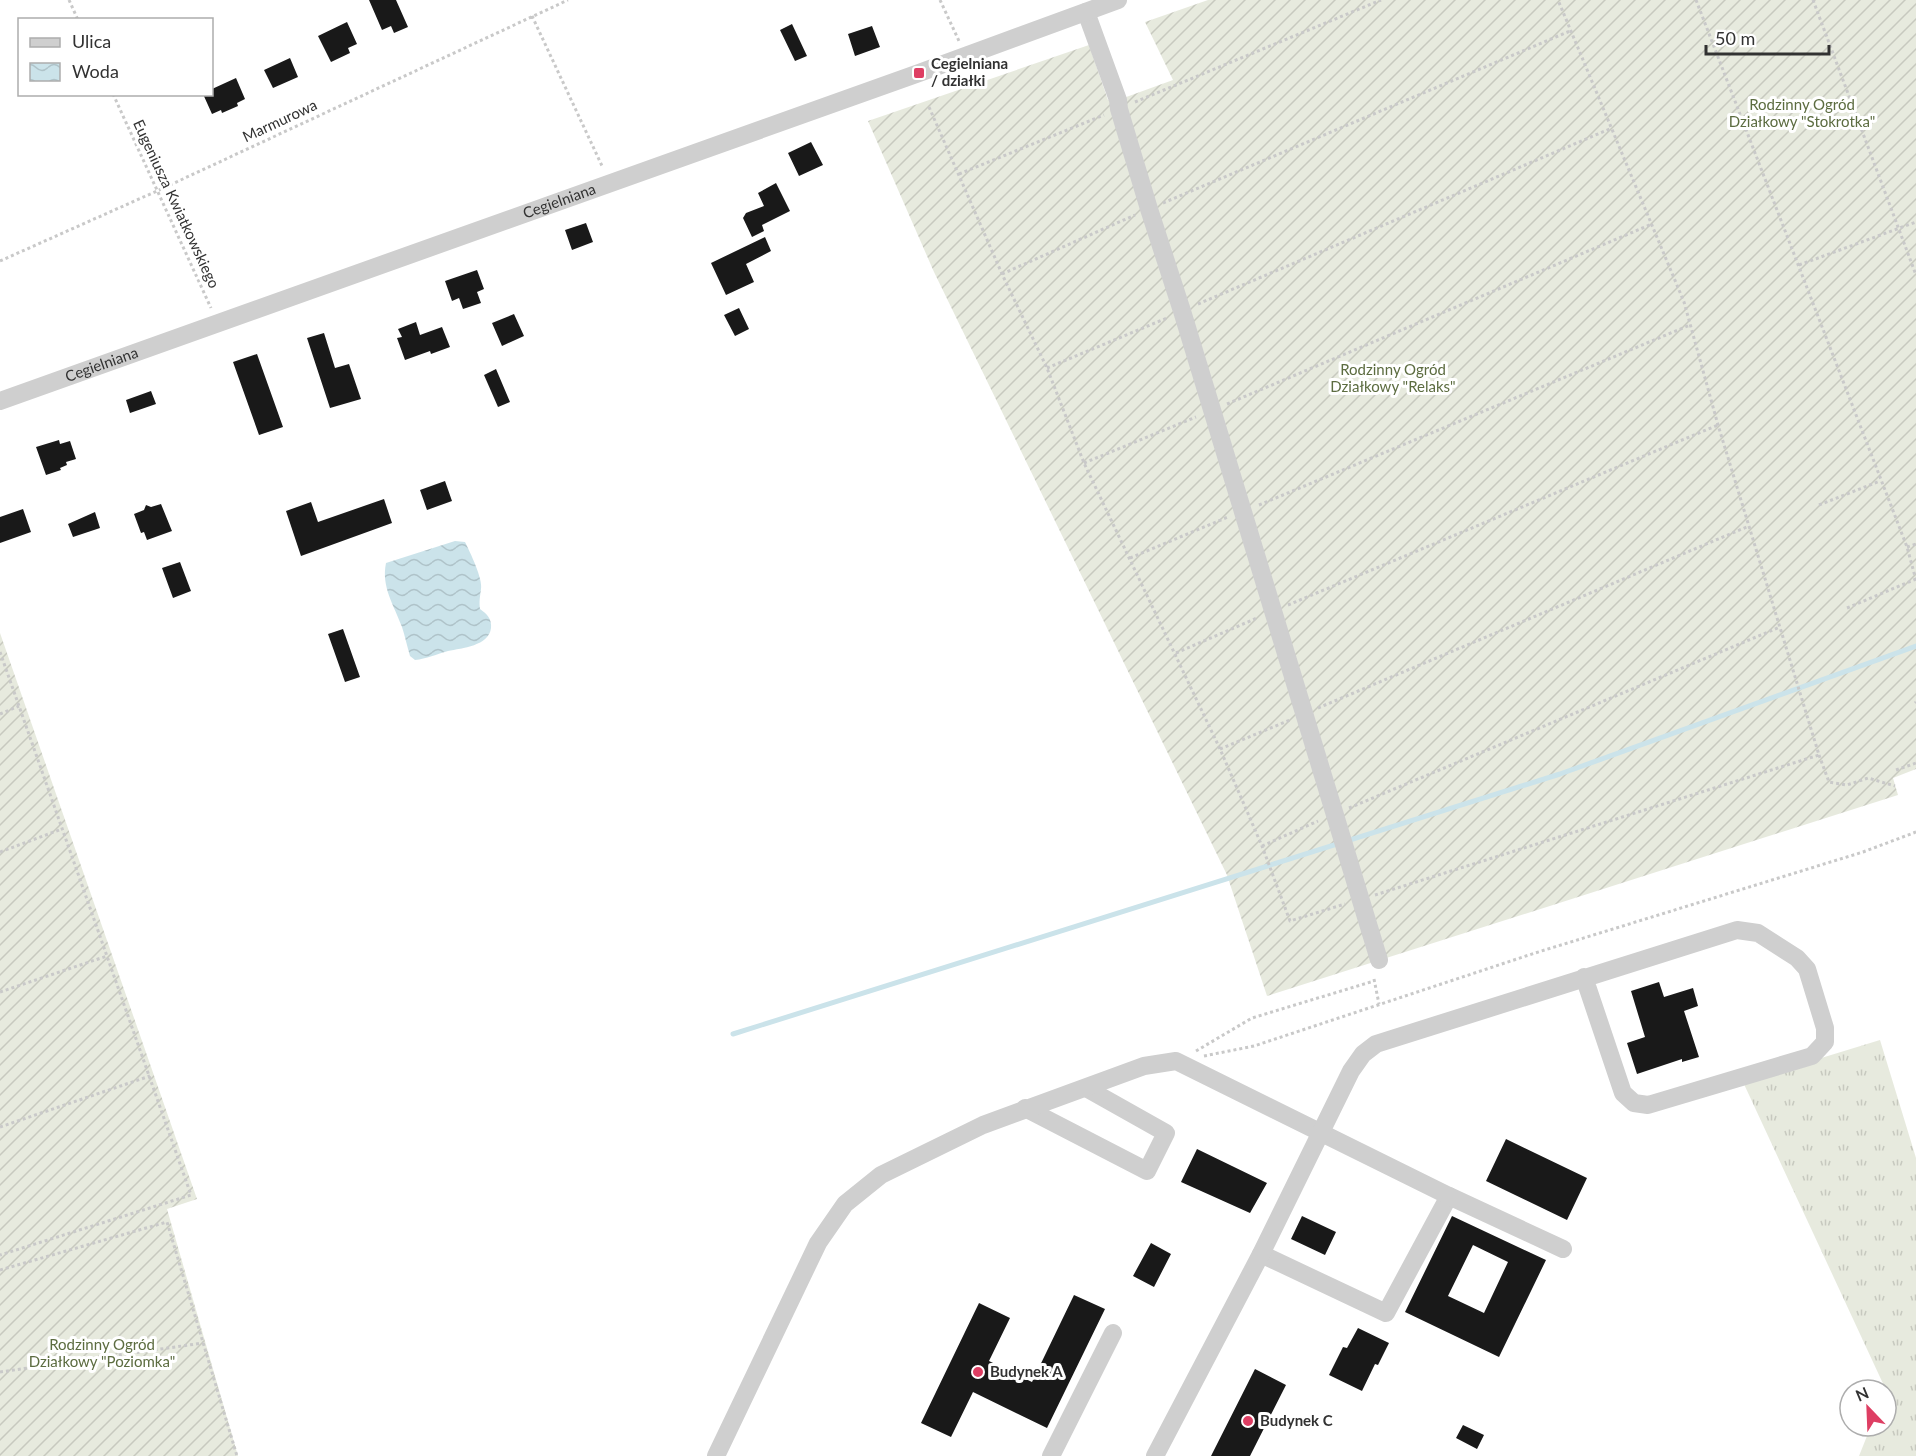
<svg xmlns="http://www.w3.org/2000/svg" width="1916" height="1456" viewBox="0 0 1916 1456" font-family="Lato,sans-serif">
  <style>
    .grass { fill: url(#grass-tufts) }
    .garden { fill: url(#garden-furrows) }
    .water { fill: url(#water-waves) }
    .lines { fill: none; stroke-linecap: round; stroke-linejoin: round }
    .stream { stroke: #cbe3ea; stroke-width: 5 }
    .building { fill: #191919; fill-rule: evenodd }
    .path { stroke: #c9c9c9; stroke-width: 3; stroke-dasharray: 3 3; stroke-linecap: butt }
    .minor { stroke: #cfcfcf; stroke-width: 18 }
    .poi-dot { fill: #de3e63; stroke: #fff; stroke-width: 2 }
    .labels { text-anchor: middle; stroke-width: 6; stroke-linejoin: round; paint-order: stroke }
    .poi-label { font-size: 15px; font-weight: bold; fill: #323232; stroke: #fff; text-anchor: start }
    .park-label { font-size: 15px; fill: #5c6c40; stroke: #fff }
    .street-label { font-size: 15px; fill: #323232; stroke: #fff }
  </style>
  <defs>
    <pattern id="grass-tufts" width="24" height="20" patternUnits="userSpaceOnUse" patternTransform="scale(1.5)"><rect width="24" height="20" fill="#e7eade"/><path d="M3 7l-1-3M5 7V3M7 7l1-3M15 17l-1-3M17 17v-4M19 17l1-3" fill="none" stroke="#c7c9bf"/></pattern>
    <pattern id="garden-furrows" width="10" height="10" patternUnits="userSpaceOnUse" patternTransform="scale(1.5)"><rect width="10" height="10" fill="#e7eade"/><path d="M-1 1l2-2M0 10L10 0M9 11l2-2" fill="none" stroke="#c7c9bf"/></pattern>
    <pattern id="water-waves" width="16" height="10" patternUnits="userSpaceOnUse" patternTransform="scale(1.5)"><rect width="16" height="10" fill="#cbe3ea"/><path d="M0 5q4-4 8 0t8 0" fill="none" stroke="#afc3c9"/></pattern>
  </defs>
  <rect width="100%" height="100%" fill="#fff"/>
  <path class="grass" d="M1880,1040L1916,1158V1456H1859L1871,1426H1886V1390L1743,1082Z"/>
  <path class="garden" d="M1208,0H1916V769L1893,778L1898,795L1267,996L1227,875L934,272L868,121L1089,45L1108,100H1118L1173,80L1145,22Z
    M0,633L197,1199L167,1209L238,1456H0Z"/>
  <path class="water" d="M455,541L465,542C470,552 483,579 481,589C480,597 479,601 480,609C487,614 492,619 491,628C489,646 462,648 448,651C437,654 426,659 415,660L410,656C407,646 405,636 402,627C394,605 381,587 386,563Z"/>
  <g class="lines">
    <path class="stream" d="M733,1034L1560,774L1916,646"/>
  </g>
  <path class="building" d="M369,0H396L408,27L394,33L391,26L382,30Z
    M347,22L357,44L348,48L350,53L331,62L318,36Z
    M792,24L807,56L795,61L780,30Z
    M872,26L880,47L855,56L848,34Z
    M290,58L298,77L273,88L264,70Z
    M236,78L245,99L237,103L238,106L222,113L221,110L212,114L203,94H212V89Z
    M811,142L823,165L799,176L788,153Z
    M776,183L790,211L762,225L764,231L752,237L743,218L746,213L764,206L758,193Z
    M586,223L593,242L572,250L565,230Z
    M765,237L771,251L746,264L754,282L726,295L711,263Z
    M477,270L484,289L477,292L481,303L463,309L459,298L452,301L445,281Z
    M739,308L749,329L735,336L724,315Z
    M514,314L524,336L502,346L492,323Z
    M416,322L420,335L442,327L450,347L431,354L430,351L405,360L397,338L402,337L398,329Z
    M324,333L335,368L349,364L361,399L330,408L307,338Z
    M257,354L283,427L259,435L233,362Z
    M496,369L510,402L498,407L484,375Z
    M151,391L156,404L130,413L126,400Z
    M59,440L60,444L70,441L76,459L66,462L67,465L60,468L61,470L46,475L36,447Z
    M445,481L452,501L427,510L420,490Z
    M384,499L392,523L301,556L286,511L311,502L318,522Z
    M161,504L172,531L147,540L144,532L141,533L134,514L144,510L146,505L151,507Z
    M23,509L31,532L0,543V517Z
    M95,512L100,528L73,537L68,524Z
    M180,562L191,591L173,598L162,568Z
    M343,629L360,677L345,682L328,634Z
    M1659,982L1664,997L1693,988L1698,1006L1684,1011L1699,1057L1682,1062V1059L1637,1074L1627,1043L1645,1037L1631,991Z
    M1506,1139L1587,1178L1567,1220L1486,1181Z
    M1197,1149L1267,1183L1250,1213L1181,1182Z
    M1302,1216L1336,1232L1325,1255L1291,1239Z
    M1452,1216L1546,1260L1499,1357L1405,1312ZM1473,1245L1508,1262L1484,1313L1448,1296Z
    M1151,1243L1171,1254L1154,1287L1133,1276Z
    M1074,1295L1105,1309L1047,1428L973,1392L951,1437L921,1423L979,1303L1010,1318L989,1361L1032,1382Z
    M1358,1328L1389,1343L1378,1365L1375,1364L1362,1391L1329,1375L1343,1347L1347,1348Z
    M1255,1369L1286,1385L1250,1456H1211Z
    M1463,1425L1484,1435L1477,1449L1456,1438Z"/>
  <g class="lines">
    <path class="path" d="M69,0L78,20
      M940,0L959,41
      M1696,0L1907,547L1916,580
      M1813,0L1916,275
      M532,16L603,168
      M113,94L211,308
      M1135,102L1381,0
      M929,107L1002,274L1047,368L1084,463L1220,749L1262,846L1290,921L1345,904
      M959,174L1104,115
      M1163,203L1570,31
      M0,261L157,191L568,0
      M1799,265L1916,222
      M1002,274L1135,215
      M1198,304L1612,128
      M1047,368L1167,318
      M1227,404L1652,224
      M1084,463L1196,417
      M1259,505L1690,325
      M1819,505L1880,481
      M1907,547L1916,544
      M1130,558L1228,517
      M1288,605L1718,425
      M1847,608L1916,579
      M0,652L191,1195L0,1255
      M1176,653L1257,618
      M1915,703L1916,702
      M1318,708L1749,526
      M0,714L19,706
      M1220,749L1290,720
      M1819,755L1829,782L1847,785L1868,778L1895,786
      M1896,770L1916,763
      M1349,808L1780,627
      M1262,846L1318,821
      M0,852L62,829
      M1375,895L1819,755L1718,425L1684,302L1558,0
      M1374,979L1379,1004
      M0,992L107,956
      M1196,1051L1252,1018L1374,981
      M1204,1056L1254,1046L1535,953L1863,852L1916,832
      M0,1127L150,1076
      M0,1270L167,1222L237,1456
      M0,1372L203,1343"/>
    <g class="minor">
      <path d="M1086,12L1118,100L1119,109L1149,209L1182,311L1379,960"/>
      <path id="s1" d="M0,401L919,73L1118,0"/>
      <path d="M1025,1108L1147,1171L1166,1133L1086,1088"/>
      <path d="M1261,1254L1386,1313L1449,1196"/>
      <path d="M716,1456L818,1243L845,1204L881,1175L983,1125L1144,1066L1176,1061L1449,1196L1563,1249"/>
      <path d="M1051,1456L1113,1333"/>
      <path d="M1155,1456L1261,1254L1351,1071L1363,1054L1376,1044L1737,930L1758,933L1797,958L1807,969L1825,1028V1042L1812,1056L1648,1105L1634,1103L1623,1093L1584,977"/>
    </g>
  </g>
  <g class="poi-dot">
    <rect x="913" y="67" width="12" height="12" rx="3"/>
    <circle cx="978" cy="1372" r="6"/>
    <circle cx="1248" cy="1421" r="6"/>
  </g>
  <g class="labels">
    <g class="poi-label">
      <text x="931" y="69">Cegielniana<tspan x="931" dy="17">/ działki</tspan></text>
      <text x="990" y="1377">Budynek A</text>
      <text x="1260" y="1426">Budynek C</text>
    </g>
    <g class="park-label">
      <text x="1802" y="110">Rodzinny Ogród<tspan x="1802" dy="17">Działkowy "Stokrotka"</tspan></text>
      <text x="1393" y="375">Rodzinny Ogród<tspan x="1393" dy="17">Działkowy "Relaks"</tspan></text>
      <text x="102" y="1350">Rodzinny Ogród<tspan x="102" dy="17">Działkowy "Poziomka"</tspan></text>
    </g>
    <g class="street-label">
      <text transform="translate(280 121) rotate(-25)" y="5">Marmurowa</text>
      <text dy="5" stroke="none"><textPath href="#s1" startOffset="594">Cegielniana</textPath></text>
      <text transform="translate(176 204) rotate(65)" y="5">Eugeniusza Kwiatkowskiego</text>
      <text dy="5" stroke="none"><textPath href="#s1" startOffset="108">Cegielniana</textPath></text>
    </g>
  </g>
  <rect x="18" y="18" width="195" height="78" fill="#ffffff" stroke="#adadad" stroke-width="1.5"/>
  <rect x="30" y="38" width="30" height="9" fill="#cfcfcf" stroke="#adadad" stroke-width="1.5"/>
  <text x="72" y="48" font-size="18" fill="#323232">Ulica</text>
  <rect x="30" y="63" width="30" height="18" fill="url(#water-waves)" stroke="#adadad" stroke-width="1.5"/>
  <text x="72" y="78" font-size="18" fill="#323232">Woda</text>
  <g transform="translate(1868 1408) rotate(337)"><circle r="28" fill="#ffffff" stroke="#adadad" stroke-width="1.5"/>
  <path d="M0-4.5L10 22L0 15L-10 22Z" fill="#de3e63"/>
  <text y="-9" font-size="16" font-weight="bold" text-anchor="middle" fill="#323232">N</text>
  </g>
  <path d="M1706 45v9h123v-9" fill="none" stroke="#323232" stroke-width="3"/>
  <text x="1715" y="45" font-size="18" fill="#323232" stroke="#ffffff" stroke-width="4.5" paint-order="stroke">50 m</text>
</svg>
